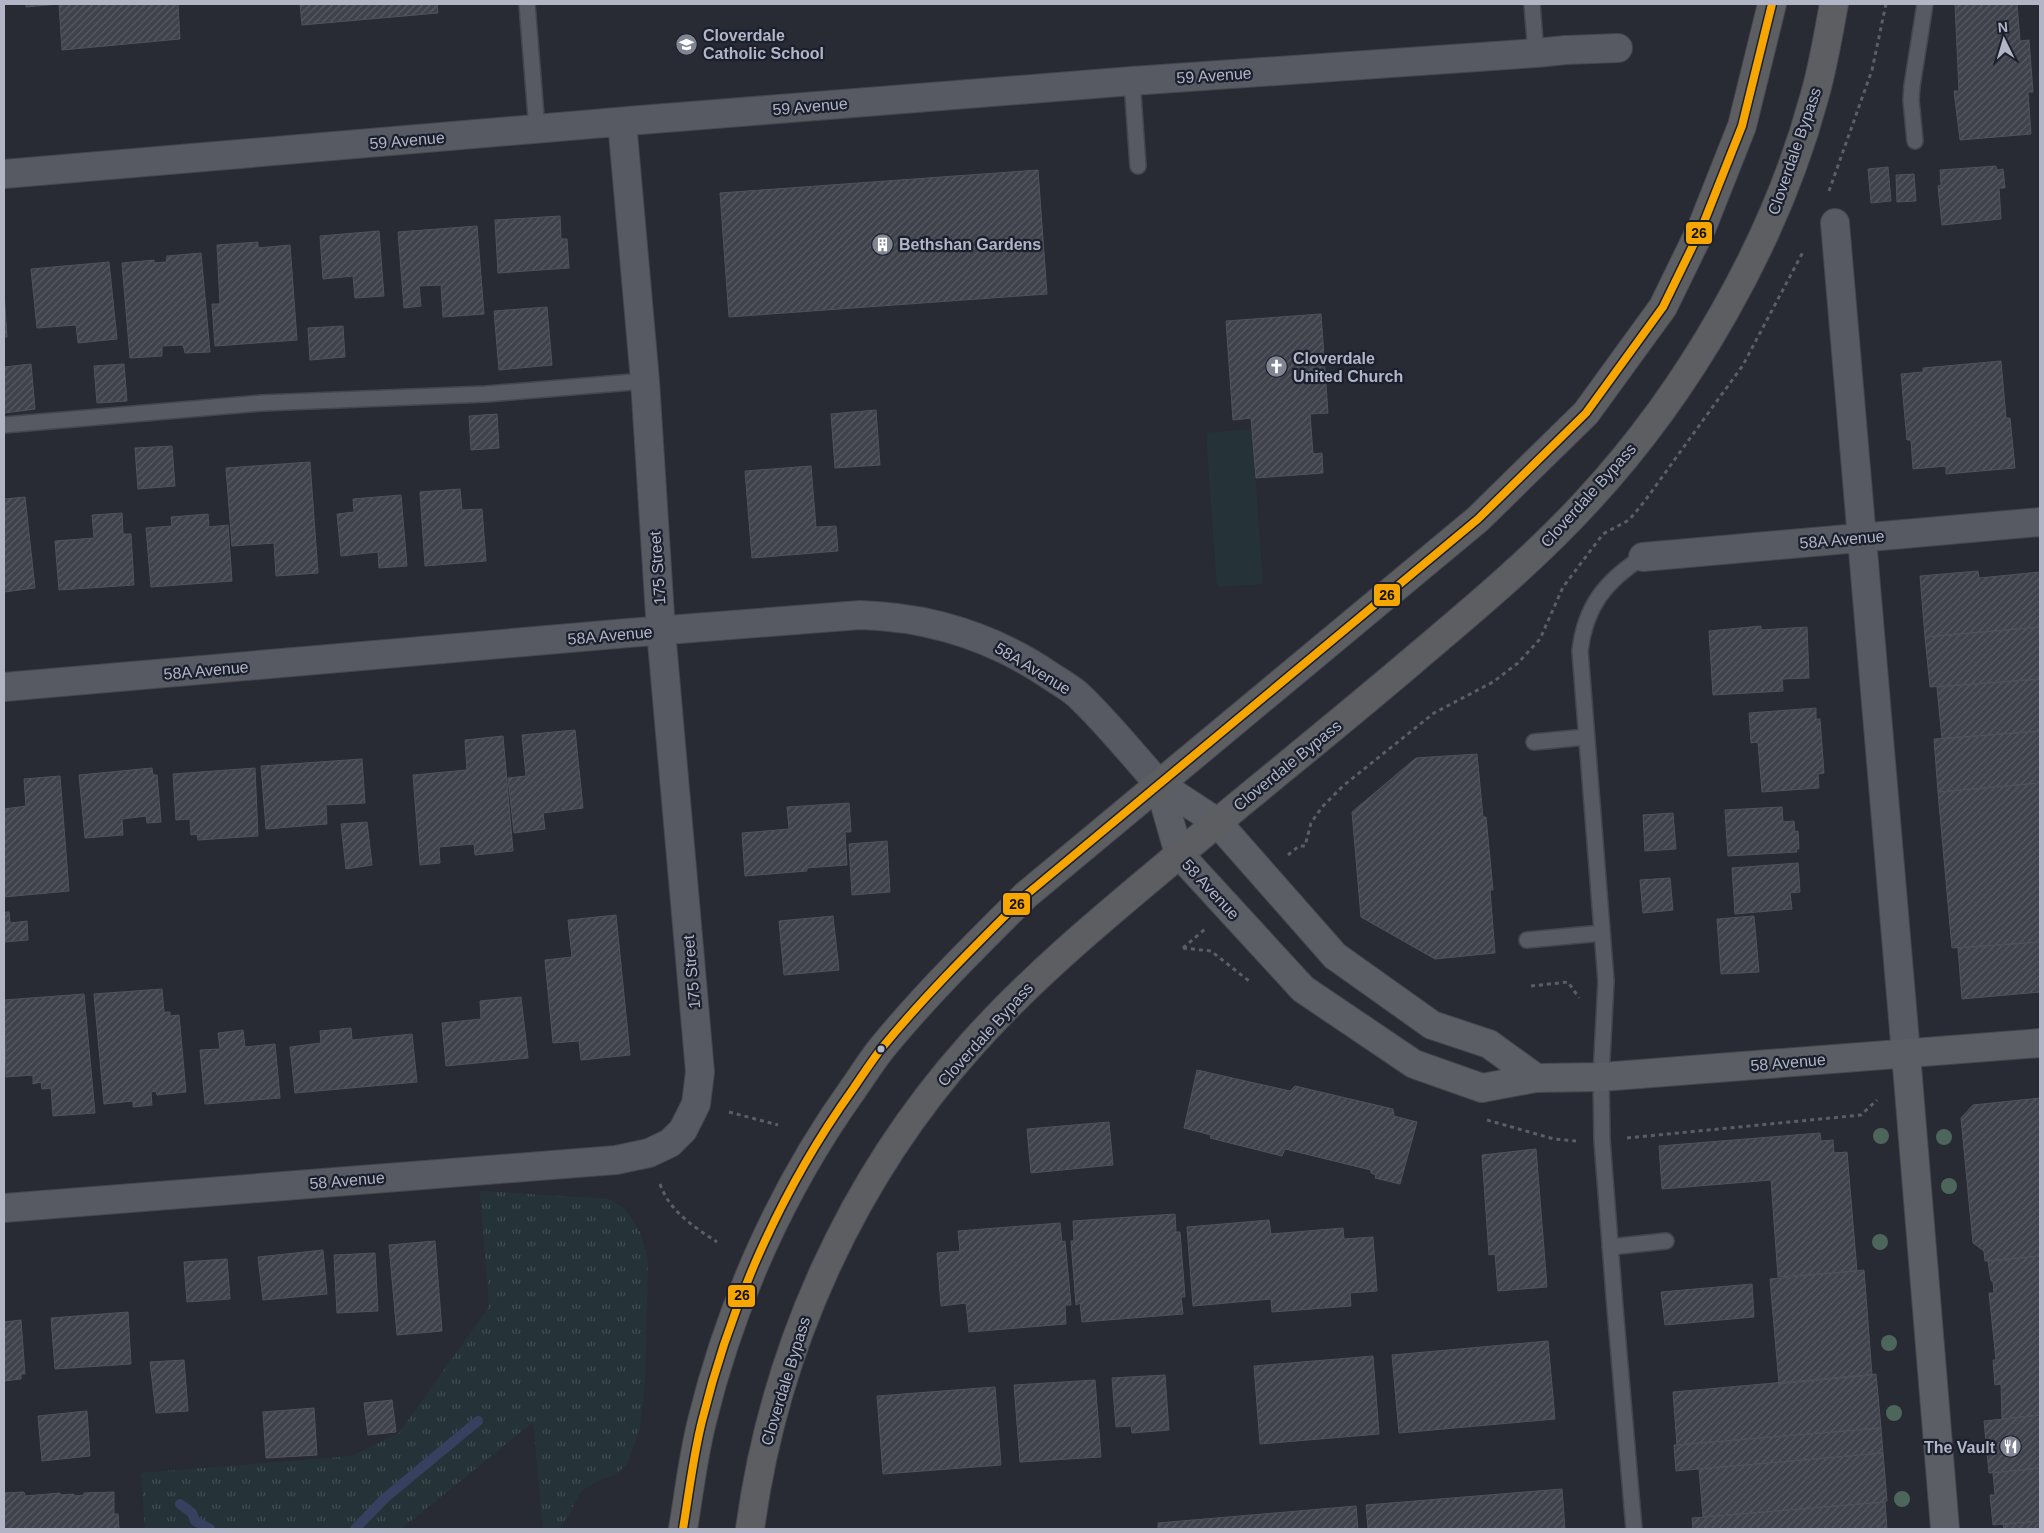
<svg xmlns="http://www.w3.org/2000/svg" width="2044" height="1533" viewBox="0 0 2044 1533" font-family="Helvetica,sans-serif">
  <style>
    .grass { fill: url(#grass-tufts) }
    .garden { fill: #253339 }
    .lines { fill: none; stroke-linecap: round; stroke-linejoin: round }
    .stream { stroke: #37405e; stroke-width: 10 }
    .building { fill: url(#building-hatch); stroke: #4f525b }
    .lane-casing { stroke: #44464d; stroke-width: 18 }
    .street-casing { stroke: #44464d; stroke-width: 30 }
    .secondary-casing { stroke: #44464d; stroke-width: 30 }
    .highway-casing { stroke: #44474f; stroke-width: 30 }
    .path { stroke: #5b5e66; stroke-width: 3; stroke-dasharray: 4 4; stroke-linecap: butt }
    .lane { stroke: #575a62; stroke-width: 15 }
    .street { stroke: #575a62; stroke-width: 28 }
    .secondary { stroke: #5c5e66; stroke-width: 28 }
    .highway { stroke: #5c5e62; stroke-width: 28 }
    .bus-1-casing { stroke: #1b202e; stroke-width: 11 }
    .bus-1 { stroke: #f7a600; stroke-width: 8 }
    .tree { fill: #4c665b }
    .bus-dot { fill: #b1b5c5; stroke: #1b202e; stroke-width: 2 }
    .labels { text-anchor: middle; stroke-width: 4.5; stroke-linejoin: round; paint-order: stroke }
    .poi-label { font-size: 16px; font-weight: bold; fill: #b1b5c5; stroke: #1b202e; text-anchor: start }
    .street-label { font-size: 16px; fill: #b1b5c5; stroke: #1b202e }
    .line-badge { stroke: #1b202e; stroke-width: 2 }
    .pale-badge-label { font-size: 14px; text-anchor: middle; font-weight: bold; fill: #111 }
  </style>
  <defs>
    <pattern id="grass-tufts" width="24" height="20" patternUnits="userSpaceOnUse" patternTransform="scale(1.25)"><rect width="24" height="20" fill="#253339"/><path d="M3 7l-1-3M5 7V3M7 7l1-3M15 17l-1-3M17 17v-4M19 17l1-3" fill="none" stroke="#424e54"/></pattern>
    <pattern id="building-hatch" width="6" height="6" patternUnits="userSpaceOnUse" patternTransform="scale(1.25)"><rect width="6" height="6" fill="#3f424a"/><path d="M-1 1l2-2M0 6l6-6M5 7l2-2" fill="none" stroke="#585b63"/></pattern>
  </defs>
  <rect width="100%" height="100%" fill="#282b34"/>
  <path class="grass" d="M480,1191L609,1199L624,1208L640,1232L648,1261L645,1381L640,1428L627,1464L616,1474L598,1481L581,1491L569,1514L559,1529H543L533,1422L401,1529H145L141,1473L352,1456L399,1433L489,1307Z"/>
  <path class="garden" d="M1252,429L1263,584L1217,587L1206,433Z"/>
  <g class="lines">
    <path class="stream" d="M180,1504L192,1513L195,1521L210,1529
      M355,1529L385,1498L478,1421"/>
  </g>
  <path class="building" d="M26,4H180L178,5L180,39L62,50L59,4L26,7Z
    M300,4H437L438,13L302,25Z
    M1955,4H2017L2020,41L2029,40L2033,92H2028L2031,134L1960,140L1954,91H1959Z
    M1996,166L1997,170L2003,169L2005,188H1999L2001,219L1942,225L1938,186L1941,185L1940,170Z
    M1888,167L1891,201L1871,203L1868,169Z
    M1038,170L1047,294L729,317L720,193Z
    M1914,174L1916,201L1897,202L1896,175Z
    M560,216L561,239H567L569,268L498,273L495,220Z
    M477,226L484,314L443,317L441,285L419,286L421,306L404,308L398,232Z
    M379,231L384,296L355,298L353,276L323,279L320,236Z
    M258,242V248L290,245L297,340L215,346L212,304H220L217,245Z
    M201,253L210,352L185,353L183,345L162,346V356L130,358L122,263L154,260V263L166,262L167,256Z
    M109,262L117,339L78,343L76,325L37,328L31,269Z
    M4,292L7,337H4Z
    M547,307L552,365L499,370L494,311Z
    M1321,314L1328,413L1310,414L1313,454L1322,453L1323,473L1256,478L1251,418L1233,420L1226,321Z
    M343,326L345,357L310,360L308,328Z
    M2001,361L2006,418H2010L2015,468L1946,474V466L1913,469L1911,440H1907L1901,374L1923,372V368Z
    M31,364L35,409L4,413V367Z
    M124,364L127,401L97,403L94,366Z
    M876,410L880,465L835,468L831,414Z
    M497,414L499,448L471,450L469,416Z
    M172,446L175,486L138,489L135,448Z
    M310,462L318,573L276,576L274,543L232,546L226,468Z
    M811,466L816,527L836,526L838,551L752,558L745,471Z
    M460,489L462,510L482,509L486,561L425,566L420,492Z
    M401,495L407,566L379,568L378,552L341,556L337,514L354,512L353,499Z
    M25,497L35,588L4,592V499Z
    M122,513L123,534H131L134,585L59,590L55,541L94,538L92,515Z
    M208,514L209,527L228,525L232,581L151,587L146,528L172,526L171,517Z
    M1978,571L1979,578L2040,572V627L1925,637L1920,576Z
    M1761,626V630L1807,627L1809,678L1782,679L1783,691L1713,695L1709,631Z
    M2040,627V679L1930,687L1925,637Z
    M2040,679V731L1942,739L1937,687Z
    M1816,708V719H1820L1824,773L1818,774L1819,788L1762,792L1758,742L1751,743L1749,713Z
    M575,730L583,808L543,813L545,829L514,833L508,778L526,776L522,735Z
    M2040,731V783L1938,792L1934,739Z
    M503,736L513,851L475,855L474,844L439,847L440,863L420,865L413,775L467,770L465,740Z
    M1477,754L1483,817H1486L1493,890H1490L1495,953L1435,959L1361,917L1352,812L1416,758Z
    M362,759L365,803L326,805L327,824L266,829L261,766Z
    M152,768L153,775H157L161,822L147,823L146,816L122,819L123,835L85,838L79,775Z
    M255,768L258,836L198,840L197,834L191,835L190,819L176,820L173,774Z
    M60,776L69,891L4,897V809L26,806L24,779Z
    M2040,783V942L1952,948L1938,792Z
    M849,803L851,832H845L847,865L807,868V871L745,876L742,833L789,829L787,807Z
    M1782,807L1783,822L1794,821L1795,832L1798,831L1799,849H1796L1797,852L1728,856L1725,810Z
    M1673,813L1676,849L1645,851L1643,815Z
    M367,822L372,865L346,869L341,824Z
    M887,841L890,892L852,895L849,844Z
    M1798,863L1800,892L1790,893L1792,909L1735,914L1732,868Z
    M1670,878L1673,910L1643,913L1640,880Z
    M4,912H9L10,923L27,921L28,940L4,942Z
    M616,915L630,1055L581,1060L579,1041L553,1043L545,960L572,957L568,920Z
    M833,916L839,970L784,975L779,921Z
    M1754,916L1759,972L1721,974L1717,919Z
    M2040,942V992L1962,999L1958,948Z
    M162,989L164,1012H170V1016L179,1015L186,1092L157,1095L156,1091L151,1092L152,1105L133,1107V1101L104,1104L94,994Z
    M84,994L95,1113L53,1116L51,1088L42,1089L41,1082L33,1084V1075L6,1077L4,1000Z
    M521,997L528,1058L446,1066L442,1023L481,1019L480,1001Z
    M351,1028L352,1040L412,1034L417,1082L295,1093L290,1047L321,1043L320,1031Z
    M243,1030L245,1047L275,1044L280,1098L205,1104L200,1050L220,1049L218,1033Z
    M1197,1070L1290,1091L1295,1086L1393,1109L1394,1116L1417,1122L1400,1184L1375,1178L1376,1175L1371,1173V1170L1285,1149L1282,1156L1210,1138L1211,1135L1184,1128Z
    M2040,1098V1256L1985,1261L1984,1251L1973,1243L1961,1118L1973,1105Z
    M1109,1122L1113,1165L1031,1173L1027,1129Z
    M1820,1133L1821,1141L1833,1140L1834,1153L1847,1152L1857,1271L1778,1277L1771,1180L1662,1189L1659,1146Z
    M1536,1149L1547,1287L1498,1291L1495,1254L1489,1255L1482,1155Z
    M1175,1214L1176,1232H1180L1185,1297H1181L1183,1314L1082,1322L1080,1303L1076,1305L1071,1241H1074L1073,1221Z
    M1269,1220L1271,1234L1343,1228L1344,1239L1373,1237L1377,1291L1350,1293L1351,1306L1272,1312L1271,1299L1193,1306L1187,1227Z
    M1060,1223L1062,1242L1065,1241L1071,1305H1065L1066,1324L969,1332L966,1303L941,1306L937,1253L960,1251L958,1231Z
    M435,1241L442,1331L397,1335L389,1245Z
    M323,1250L327,1294L263,1300L258,1257Z
    M375,1253L378,1311L337,1313L334,1255Z
    M2040,1256V1415L2002,1419L2001,1384L1995,1385L1993,1360H1996L1989,1293H1994L1993,1281H1991L1988,1261Z
    M227,1259L230,1299L187,1302L184,1262Z
    M1864,1270L1872,1375L1779,1384L1770,1279Z
    M1752,1284L1754,1317L1665,1325L1661,1292Z
    M128,1312L131,1364L55,1369L51,1318Z
    M21,1320L25,1374H21V1379L4,1381V1322Z
    M1548,1341L1555,1419L1399,1433L1392,1355Z
    M1373,1356L1379,1434L1260,1444L1254,1366Z
    M184,1360L188,1411L156,1413L150,1362Z
    M1876,1374L1881,1428L1677,1445L1673,1392Z
    M1165,1375L1169,1430L1132,1433L1131,1426L1116,1427L1112,1378Z
    M1095,1380L1101,1457L1020,1462L1014,1385Z
    M995,1387L1001,1465L883,1474L877,1396Z
    M392,1400L396,1432L368,1435L364,1403Z
    M314,1408L317,1455L266,1458L263,1412Z
    M87,1411L90,1456L42,1461L38,1416Z
    M2040,1415V1468L1989,1473L1984,1421Z
    M1881,1428L1883,1453L1676,1471L1674,1445Z
    M1883,1453L1887,1501L1885,1502L1703,1517L1699,1469Z
    M2040,1468V1521L1993,1525L1990,1495H1995L1993,1473Z
    M1562,1489L1565,1529H1368L1366,1505Z
    M24,1492L25,1496L60,1493V1495L74,1494V1496L84,1495V1493L114,1492V1514H118L119,1529H4V1493Z
    M1885,1502L1887,1529H1693L1692,1518Z
    M1356,1506L1358,1529H1158V1523Z
    M2040,1521V1529H2004L2003,1524Z"/>
  <g class="lines">
    <defs>
      <path id="lane" d="M527,4L537,129
        M1532,4L1536,53
        M1132,81L1138,166
        M1915,141L1911,100L1912,86L1925,4
        M4,425L262,403L486,394L645,381
        M1534,742L1586,737
        M1527,940L1602,933
        M1610,1247L1666,1241
        M1634,1529L1615,1308L1602,1140L1601,1077L1606,981L1580,651C1585,607 1605,581 1643,557"/>
      <path id="street" d="M4,174L640,120L1132,81L1536,53L1566,50L1618,48
        M1835,223L1906,1054
        M1643,557L2040,522
        M4,687L628,633L860,615C931,617 994,637 1052,677C1060,682 1070,688 1077,694C1106,721 1132,754 1159,784
        M4,1208L616,1160L649,1153L670,1143L683,1130L696,1104L700,1072L661,631L645,381L622,122"/>
      <path id="secondary" d="M1159,784L1179,854L1303,989L1414,1064L1482,1088L1536,1078L1601,1077L2040,1043
        M1159,784L1217,822L1335,956L1432,1025L1489,1044L1536,1078
        M1906,1054L1945,1529"/>
      <path id="highway" d="M683,1529C689,1493 693,1457 702,1421C731,1303 782,1188 853,1089C862,1076 871,1062 881,1049C926,994 976,945 1026,895L1478,519L1586,413L1663,307L1702,227L1742,126L1772,4
        M750,1529C774,1350 851,1179 972,1044C1030,979 1097,923 1164,867C1248,796 1334,728 1417,657C1476,607 1536,557 1588,500C1689,391 1775,242 1814,98C1823,68 1828,35 1834,4"/>
    </defs>
    <use href="#lane" class="lane-casing"/>
    <use href="#street" class="street-casing"/>
    <use href="#secondary" class="secondary-casing"/>
    <use href="#highway" class="highway-casing"/>
    <path class="path" d="M1829,191L1872,70L1886,4
      M1288,855L1299,846H1305L1311,823L1322,807L1344,785L1434,713L1493,682L1518,663L1540,639L1563,587L1603,534L1629,520L1644,502L1743,365L1804,250
      M1183,948L1205,929
      M1183,948L1211,951L1249,981
      M1531,986L1568,982L1579,998
      M729,1112L778,1125
      M1487,1120L1554,1139L1576,1141
      M1627,1138L1861,1115L1877,1100
      M660,1184C670,1212 693,1226 717,1242"/>
    <use href="#lane" class="lane"/>
    <use href="#street" class="street"/>
    <use href="#secondary" class="secondary"/>
    <use href="#highway" class="highway"/>
    <defs>
      <path id="bus-1" d="M683,1529C689,1493 693,1457 702,1421C731,1303 782,1188 853,1089C862,1076 871,1062 881,1049C926,994 976,945 1026,895L1478,519L1586,413L1663,307L1702,227L1742,126L1772,4"/>
    </defs>
    <use href="#bus-1" class="bus-1-casing"/>
    <use href="#bus-1" class="bus-1"/>
  </g>
  <g class="tree">
    <circle cx="1881" cy="1136" r="8"/>
    <circle cx="1944" cy="1137" r="8"/>
    <circle cx="1949" cy="1186" r="8"/>
    <circle cx="1880" cy="1242" r="8"/>
    <circle cx="1889" cy="1343" r="8"/>
    <circle cx="1894" cy="1413" r="8"/>
    <circle cx="1902" cy="1499" r="8"/>
  </g>
  <defs>
    <symbol id="school-disc" viewBox="-11 -11 22 22"><circle r="9.5" fill="#818592" stroke="#1b202e"/><path d="M0-5L7-2L0 1L-7-2ZM-4 1L0 2.5L4 1V4Q0 6-4 4Z" fill="#fff"/></symbol>
    <symbol id="building-disc" viewBox="-11 -11 22 22"><circle r="9.5" fill="#818592" stroke="#1b202e"/><path d="M-4-6H4V6H1V3H-1V6H-4ZM-2.5-4.3h1.7v1.8h-1.7ZM.8-4.3h1.7v1.8H.8ZM-2.5-1h1.7V.8h-1.7ZM.8-1h1.7V.8H.8Z" fill="#fff"/></symbol>
    <symbol id="church-disc" viewBox="-11 -11 22 22"><circle r="9.5" fill="#818592" stroke="#1b202e"/><path d="M-1.2-6h2.4v3.5h3.3v2.4h-3.3V6h-2.4V-.1h-3.3v-2.4h3.3Z" fill="#fff"/></symbol>
    <symbol id="restaurant-disc" viewBox="-11 -11 22 22"><circle r="9.5" fill="#818592" stroke="#1b202e"/><path d="M-5-6h1v4h1v-4h1v4h1v-4h1v5L-1.5 .5V6h-2V.5L-5-1ZM5-6V6H3V1.5H1.5Q1.5-4 5-6Z" fill="#fff"/></symbol>
  </defs>
  <g fill-rule="evenodd">
    <use href="#school-disc" x="674" y="32" width="25" height="25"/>
    <use href="#building-disc" x="870" y="232" width="25" height="25"/>
    <use href="#church-disc" x="1264" y="354" width="25" height="25"/>
    <use href="#restaurant-disc" x="1998" y="1434" width="25" height="25"/>
  </g>
  <circle class="bus-dot" cx="881" cy="1049" r="4.5"/>
  <g class="labels">
    <g class="poi-label">
      <text x="703" y="41">Cloverdale<tspan x="703" dy="18">Catholic School</tspan></text>
      <text x="899" y="250">Bethshan Gardens</text>
      <text x="1293" y="364">Cloverdale<tspan x="1293" dy="18">United Church</tspan></text>
      <text x="1995" y="1453" text-anchor="end">The Vault</text>
    </g>
    <g class="street-label">
      <text transform="translate(1214 75) rotate(-4)" y="6">59 Avenue</text>
      <text transform="translate(810 106) rotate(-5)" y="6">59 Avenue</text>
      <text transform="translate(407 140) rotate(-5)" y="6">59 Avenue</text>
      <text transform="translate(1794 151) rotate(-71)" y="6">Cloverdale Bypass</text>
      <text transform="translate(1588 495) rotate(-48)" y="6">Cloverdale Bypass</text>
      <text transform="translate(1842 539) rotate(-5)" y="6">58A Avenue</text>
      <text transform="translate(657 568) rotate(-94)" y="6">175 Street</text>
      <text transform="translate(610 635) rotate(-5)" y="6">58A Avenue</text>
      <text transform="translate(1033 668) rotate(31)" y="6">58A Avenue</text>
      <text transform="translate(206 670) rotate(-5)" y="6">58A Avenue</text>
      <text transform="translate(1287 765) rotate(-39)" y="6">Cloverdale Bypass</text>
      <text transform="translate(1211 889) rotate(47)" y="6">58 Avenue</text>
      <text transform="translate(691 972) rotate(-95)" y="6">175 Street</text>
      <text transform="translate(985 1034) rotate(-48)" y="6">Cloverdale Bypass</text>
      <text transform="translate(1788 1062) rotate(-5)" y="6">58 Avenue</text>
      <text transform="translate(347 1180) rotate(-5)" y="6">58 Avenue</text>
      <text transform="translate(785 1381) rotate(-73)" y="6">Cloverdale Bypass</text>
    </g>
  </g>
  <g class="line-badge">
    <rect x="1685" y="221" width="28" height="24" rx="5" fill="#f7a600"/>
    <rect x="1373" y="583" width="28" height="24" rx="5" fill="#f7a600"/>
    <rect x="1002" y="892" width="29" height="24" rx="5" fill="#f7a600"/>
    <rect x="727" y="1284" width="29" height="24" rx="5" fill="#f7a600"/>
  </g>
  <g class="pale-badge-label">
    <text x="1699" y="238">26</text>
    <text x="1387" y="600">26</text>
    <text x="1017" y="909">26</text>
    <text x="742" y="1300">26</text>
  </g>
  <rect width="2044" height="1533" fill="none" stroke="#b1b5c5" stroke-width="10"/>
  <g transform="translate(2004 40) rotate(355)" stroke="#1b202e" stroke-width="4" paint-order="stroke">
  <path d="M0-4L9 19L0 12L-9 19Z" fill="#b1b5c5"/>
  <text y="-8" font-size="14" font-weight="bold" text-anchor="middle" fill="#b1b5c5">N</text>
  </g>
</svg>
